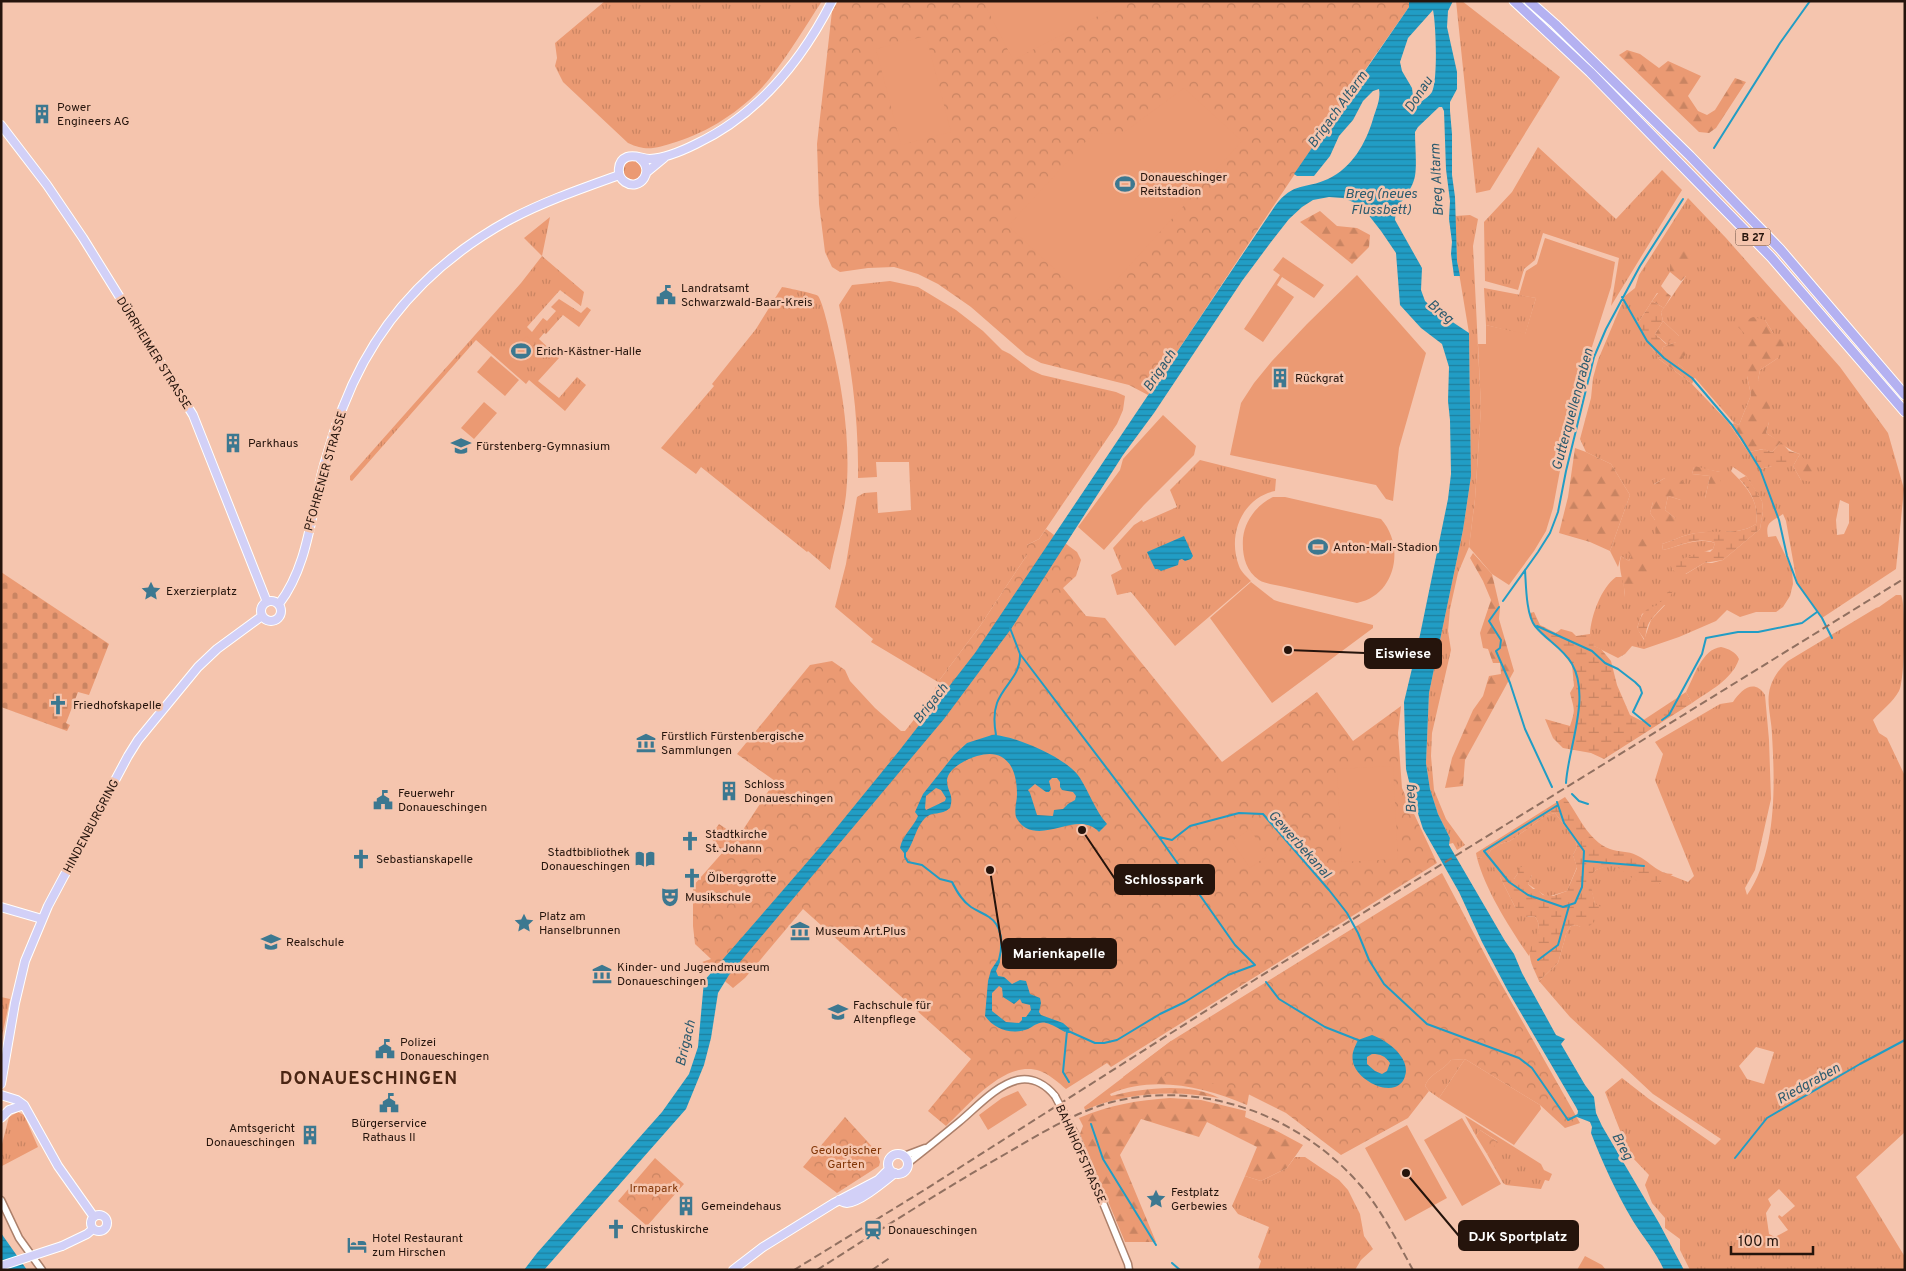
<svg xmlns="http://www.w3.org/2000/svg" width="1906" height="1271" viewBox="0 0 1906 1271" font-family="Overpass,sans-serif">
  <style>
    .grass { fill: url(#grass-tufts); fill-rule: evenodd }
    .forest { fill: url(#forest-firs) }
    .wetland { fill: url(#wetland-marsh) }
    .cemetery { fill: url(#cemetery-stones) }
    .park { fill: url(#park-crowns) }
    .garden { fill: #eb9a73 }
    .water { fill: url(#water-rules); fill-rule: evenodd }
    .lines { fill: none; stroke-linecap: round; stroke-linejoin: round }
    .stream { stroke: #219dc5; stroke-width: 2 }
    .minor-casing { stroke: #ac806b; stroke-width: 9 }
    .major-casing { stroke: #fff; stroke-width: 10 }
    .highway-casing { stroke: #fff; stroke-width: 11 }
    .minor { stroke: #fff; stroke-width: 6 }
    .major { stroke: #d2d0f7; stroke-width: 8 }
    .highway { stroke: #b4b1f1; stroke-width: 9 }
    .rail { stroke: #917060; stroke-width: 2; stroke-dasharray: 8 4; stroke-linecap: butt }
    .minor-bridge-casing { stroke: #ac806b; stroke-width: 9; stroke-linecap: butt }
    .major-bridge-casing { stroke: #fff; stroke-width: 10; stroke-linecap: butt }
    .minor-bridge { stroke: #fff; stroke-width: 6 }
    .major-bridge { stroke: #d2d0f7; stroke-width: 8 }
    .labels { text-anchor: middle; stroke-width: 5; stroke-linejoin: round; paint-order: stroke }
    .shield { fill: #f5c5ae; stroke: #63493d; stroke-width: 1 }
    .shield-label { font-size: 11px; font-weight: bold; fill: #25140c }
    .poi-label { font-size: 12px; fill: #25140c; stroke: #f5c5ae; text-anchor: start }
    .street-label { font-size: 12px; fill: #25140c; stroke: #f5c5ae }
    .park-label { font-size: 12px; fill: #833708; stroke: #f5c5ae }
    .water-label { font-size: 14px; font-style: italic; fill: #2d5b6e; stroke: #f5c5ae }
    .district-label { font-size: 18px; font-weight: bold; letter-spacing: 1px; fill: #4b2614; stroke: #f5c5ae }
    .leader { fill: none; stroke: #25140c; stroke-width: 2 }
    .callout-dot { fill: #25140c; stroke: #f5c5ae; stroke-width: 2 }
    .callout { fill: #25140c; stroke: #25140c; stroke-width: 2 }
    .callout-label { font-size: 14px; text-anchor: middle; font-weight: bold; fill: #fff }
  </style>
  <defs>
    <pattern id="grass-tufts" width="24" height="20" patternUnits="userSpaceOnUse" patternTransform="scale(1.25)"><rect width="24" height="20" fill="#eb9a73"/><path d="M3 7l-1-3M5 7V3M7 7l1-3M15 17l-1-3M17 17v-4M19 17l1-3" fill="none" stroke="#c98462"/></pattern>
    <pattern id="forest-firs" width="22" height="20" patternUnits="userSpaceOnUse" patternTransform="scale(1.25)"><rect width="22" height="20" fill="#eb9a73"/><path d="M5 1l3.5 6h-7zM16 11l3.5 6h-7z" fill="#c98462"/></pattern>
    <pattern id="wetland-marsh" width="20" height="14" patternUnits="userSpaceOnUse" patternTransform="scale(1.25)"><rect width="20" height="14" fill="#eb9a73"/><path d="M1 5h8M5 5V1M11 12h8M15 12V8" fill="none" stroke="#c98462"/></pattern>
    <pattern id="cemetery-stones" width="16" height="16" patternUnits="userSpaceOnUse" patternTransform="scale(1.25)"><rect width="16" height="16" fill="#eb9a73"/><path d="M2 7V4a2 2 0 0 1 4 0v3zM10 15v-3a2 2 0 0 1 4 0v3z" fill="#c98462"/></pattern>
    <pattern id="park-crowns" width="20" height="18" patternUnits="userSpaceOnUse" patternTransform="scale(1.25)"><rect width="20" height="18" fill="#eb9a73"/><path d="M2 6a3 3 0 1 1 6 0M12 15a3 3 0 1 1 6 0" fill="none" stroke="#c98462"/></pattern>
    <pattern id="water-rules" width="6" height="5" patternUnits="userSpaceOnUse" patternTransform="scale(1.25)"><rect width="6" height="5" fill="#219dc5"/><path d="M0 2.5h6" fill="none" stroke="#1d7f9e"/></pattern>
  </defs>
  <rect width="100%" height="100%" fill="#f5c5ae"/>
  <path class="grass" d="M605,1H822C805,27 789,54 770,78C747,107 711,131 676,142C656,148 647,152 628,143L563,82L555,66L557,58L555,43Z
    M1456,1H1462L1560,77L1490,190L1476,193Z
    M1538,147L1616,219L1662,170L1682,190L1611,306L1619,258L1543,233L1535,260L1524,269L1518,290L1485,281L1484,222L1512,192Z
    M633,158L643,163L644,175L635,182L624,178C620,164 620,164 633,158Z
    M1688,198L1726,238L1840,367L1888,433L1904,489L1896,569L1822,618L1797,583L1786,521L1783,514C1771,522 1765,522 1768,537L1776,536L1792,569L1793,584L1790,596L1783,607L1776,612H1756L1740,617L1727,610L1716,621L1679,637L1644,649L1632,646L1625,654L1618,658L1594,646C1592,642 1590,638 1590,634C1591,616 1601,588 1616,577H1623L1625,597L1631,556L1629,561L1621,556L1618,567L1610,551L1630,495L1611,464L1586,452L1580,439L1591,398L1593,378L1598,360L1625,296L1635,288L1639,275ZM1671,258L1686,276L1661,312L1663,321L1679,336L1678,364L1695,378L1734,423L1739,425L1751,395L1747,376V336L1765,320L1773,333L1778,358L1760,370L1758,380L1769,422L1766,433C1778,440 1787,450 1800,454L1801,480L1793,466H1772L1760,469L1728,422L1692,384L1659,359L1636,323L1640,320L1657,293H1667L1661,286L1670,272ZM1694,467L1720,472L1705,499L1710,476L1692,474ZM1733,467L1746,476L1762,501L1763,511L1760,529L1723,560L1712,563H1704L1686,574L1672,569L1691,556L1713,549L1715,543C1696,537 1681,546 1663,550L1662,544C1672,541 1681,536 1691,534C1713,529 1736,537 1756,524C1760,501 1746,486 1731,471ZM1665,478L1681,500L1668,496L1665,510L1675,518L1655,520L1650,513L1653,502L1654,484ZM1840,500L1849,504V523L1844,534L1837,535L1836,520ZM1665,605L1651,620L1644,640L1637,628L1642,614L1656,606Z
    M1470,215L1478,219L1473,246L1481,408L1475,499L1469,547L1458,573L1450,609L1448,631L1451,650L1432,733L1431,756L1434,790L1446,819L1465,845L1457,850L1453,843L1449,844L1450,838L1438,814L1430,789L1426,763L1429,693L1463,530L1471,476L1469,333L1457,261L1455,216Z
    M550,217L542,256L584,292L581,306L560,290L527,327L532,332L543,318L547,321L556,311L551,307L559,299L581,313L587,307L591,310L579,327L563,315L546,334L544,333L539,339L559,358L538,381L559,398L577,377L586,385L565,411L529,380L526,384L476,340L352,481L350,480V476L521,283L542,256L524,238Z
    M890,281L918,287L956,310L983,331L1002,350L1010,354L1031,370L1042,375L1116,392L1125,396L1123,410L1117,424L1039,539L1027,545V555L980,626L938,682L871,642L873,639L835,607L846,564L857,497L864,493L877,492L878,513L911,510L909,462H876L877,477L858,478C859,419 851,363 839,305L852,285Z
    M782,287C788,288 817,294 818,296C822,300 830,333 831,340C843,390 851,444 846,495C843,520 835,546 830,570L808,551L807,552L701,467L696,474L661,448L714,386L712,384L756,329Z
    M1484,288L1536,298L1525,335L1486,325Z
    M1200,460L1276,479L1275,491C1242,498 1227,535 1239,566C1241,572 1247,577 1251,581L1175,646L1131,592L1117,595L1111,575L1122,569L1113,548L1134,525L1142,520L1143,522L1177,507L1170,490Z
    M1896,595H1901C1906,603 1905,681 1899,691C1893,702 1881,711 1873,720L1879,733L1887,738L1905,776V1132L1856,1177L1905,1257V1270H1690L1680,1250V1239L1665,1228V1218L1652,1203L1645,1185L1649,1175L1632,1157L1623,1138L1605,1092L1622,1078L1649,1099L1715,1145L1721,1139L1653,1094L1570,1017L1539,981L1558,963L1567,931L1571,926L1576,925L1581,927L1595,904L1588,877L1596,870L1613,863L1658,884L1670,875L1688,882L1694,876L1655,780L1663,754L1655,742L1720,704L1733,702C1741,690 1754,678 1765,695L1769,740L1771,799L1755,870L1745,888L1747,895C1777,852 1775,785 1772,735C1772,722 1767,706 1769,693C1771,680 1779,669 1788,661L1876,608L1879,607ZM1756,1047L1774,1052L1764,1084L1747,1079L1739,1066ZM1779,1189L1795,1206L1782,1217L1779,1215L1778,1217L1788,1230L1775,1237L1769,1234L1766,1213L1771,1205L1768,1199Z
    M1721,647C1729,649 1736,652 1739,659C1732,680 1709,691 1692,703L1686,692C1694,677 1702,649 1721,647Z
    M1555,813L1575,839L1577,847L1573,855L1577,867L1567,891L1547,897L1528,884L1532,875L1518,873L1514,879L1500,877L1515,907L1528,917L1534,916C1545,925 1533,944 1529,956C1510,929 1485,889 1477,858L1481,857L1498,867L1488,855L1491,850L1500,844L1510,841L1547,815Z
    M1,997L10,999L1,1041Z
    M1465,1059L1439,1098L1429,1091L1425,1086C1430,1073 1443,1071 1451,1060Z
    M18,1112L24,1115L38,1147L2,1166V1144L9,1117Z
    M1465,1116L1541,1164L1544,1170L1552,1174L1549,1181L1545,1180L1541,1189L1506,1185L1503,1183L1487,1154L1497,1141L1480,1130L1476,1136Z
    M1295,1157H1305L1339,1180L1348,1190L1360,1214L1364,1236L1373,1249L1361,1260L1355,1270H1258L1261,1261L1258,1257L1269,1227L1238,1214L1232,1206L1245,1176L1261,1181L1287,1168Z"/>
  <path class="forest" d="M1627,50L1640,54L1659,68L1668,61L1701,76L1688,96L1698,111L1707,115L1715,110L1735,78L1746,82L1716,128L1709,133L1699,132L1619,55Z
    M1320,211L1337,226L1357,228L1370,235L1369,247L1352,264L1300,222Z
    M1682,248L1696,249L1686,276L1681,281L1670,272V259Z
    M1658,293H1667L1671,296L1664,308L1652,301Z
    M1753,317L1765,320L1773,333L1785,343L1778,358L1760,370L1758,380L1771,396L1769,422L1766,433L1781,442L1772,452L1763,449L1749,452L1731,426L1734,423L1739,425L1751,395L1747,376V336L1738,327L1742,322Z
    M1663,321L1679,336L1689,350L1678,364L1695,377L1692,384L1659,359L1663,347L1676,342L1667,344L1655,334Z
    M1575,448L1586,452L1611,464L1630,495L1610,551L1590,542L1559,533L1568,497Z
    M1800,454L1817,475L1812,482L1801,480L1793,466Z
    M1694,466L1720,472L1721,493L1713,501L1705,499L1710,476L1692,474Z
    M1665,478L1680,479L1685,484L1681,500L1668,496L1665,510L1680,522C1674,534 1669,536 1656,538L1655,520L1650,513L1653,502V485Z
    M1634,537L1651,540C1652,568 1648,575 1631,596L1625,598C1625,582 1617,570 1621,556L1629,561L1631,556L1623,545Z
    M1473,553L1492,574L1500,608L1499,619L1514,671L1465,760L1463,786L1445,788L1452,758L1473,710L1483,696L1489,676L1501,674L1500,663H1493L1488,649L1483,648L1480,633L1491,600L1483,581L1470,558Z
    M1171,1041L1250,1089L1247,1105C1204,1087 1154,1075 1110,1094L1111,1096C1141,1088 1191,1082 1219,1098C1174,1090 1127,1092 1085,1110L1084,1107Z
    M1170,1098L1201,1100L1246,1111L1245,1117L1277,1131L1303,1145L1287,1168L1261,1181L1245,1176L1257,1147L1207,1122L1199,1137L1141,1119L1120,1155L1156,1242H1125L1080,1134L1083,1126L1079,1118C1109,1105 1138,1100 1170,1098Z"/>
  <path class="wetland" d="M1652,301L1664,308L1661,312L1663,321L1655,334L1666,344L1672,338L1676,342L1663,347L1659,359L1636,323L1640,320Z
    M1781,442L1789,451L1800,454L1793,466H1772L1760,469L1749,452L1764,449L1772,452Z
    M1746,476L1753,486L1762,501L1763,511L1760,529L1723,560L1704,563L1682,576C1677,574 1672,570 1671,566L1677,561L1703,551L1710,552L1713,549L1715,543C1697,536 1681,546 1663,550L1662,544C1672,541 1681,536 1691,534C1713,528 1737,537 1756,524C1759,507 1751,490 1739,479Z
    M1672,588L1673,590C1669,603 1659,609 1651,620C1646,626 1646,634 1645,640L1637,629C1640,618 1644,607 1656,606Z
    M1534,612L1540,625L1556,633L1561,629L1572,632L1576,636L1590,634L1594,646L1601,649L1611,661L1617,685L1630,715L1642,721L1686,692L1692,703L1604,759L1591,753L1563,748L1553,738L1545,719L1570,726C1576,709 1574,709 1570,693L1574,686L1572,665L1560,649L1533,625L1530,613Z
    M1565,797C1579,815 1587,840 1610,849C1618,852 1629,851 1636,855C1650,861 1657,874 1673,874L1654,887L1635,880L1613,864L1596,870L1589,877L1595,904L1601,907C1599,919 1594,923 1585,929L1576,925L1571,926L1567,931L1558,963L1539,981C1536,973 1531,965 1530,957C1527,943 1547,928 1534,916L1523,917L1515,907L1500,877L1506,873L1514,879L1518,873V868L1525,866L1531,870L1532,875L1528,884L1533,889H1537L1543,895L1553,896L1567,891L1577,868L1573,855L1577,847L1575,839L1555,813L1547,815L1510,841L1500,844L1491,850L1488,855L1498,867V871H1495L1481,857L1477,858L1476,853Z"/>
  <path class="cemetery" d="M1,572L109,644L89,695L78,692L66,723L70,725L67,731L1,707Z"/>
  <path class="park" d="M837,1H1409V7C1319,134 1235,266 1148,395L1129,385L1041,363L1026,355L971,307L938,284L918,274L894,267L868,268L840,272L832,267L825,252L819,204L817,144L832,11Z
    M1046,529L1077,552L1081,560L1076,576L1063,588L1086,616L1105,618L1222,762L1317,692L1353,741L1401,706L1398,733L1402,788L1437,863L1111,1067L1107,1063L1066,1089C1059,1083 1049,1074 1040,1071C1005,1059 970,1104 946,1126L928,1111L971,1059L803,909L745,978L733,988L702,962L711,959L695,944L693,926V886L723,852L710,837L719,824L731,832L737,839L775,781L737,754L810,665L832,661L845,670L850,681L875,708L901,731H905L931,698L938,682L980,626L1027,555V545L1039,539Z
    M1442,873L1491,966L1580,1123L1565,1128L1540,1105L1465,1059L1451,1060C1443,1071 1430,1073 1425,1086L1429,1091L1408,1118L1341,1155L1286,1113L1244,1092L1207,1082L1163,1076L1128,1082L1123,1077L1171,1041Z
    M845,1117L877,1152L880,1162L879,1166L837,1193L803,1167Z
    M1480,1130L1498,1142L1487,1154L1476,1136Z
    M655,1158L684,1184L647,1226L618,1201Z"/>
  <path class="garden" d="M983,1H1127L1013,60Z
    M926,36L951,132L901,145L876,49Z
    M1184,88L1242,141L1094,305L1008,226L1093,134L1123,133Z
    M1545,238L1615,262L1611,287L1590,353L1571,432L1561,465L1553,508L1546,531L1534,551L1509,585L1492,574L1469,547L1475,499L1481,408L1478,344H1486V325L1525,334L1536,298L1519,295L1526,271L1537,264Z
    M1283,257L1324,285L1314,298L1282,277L1277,285L1294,297L1263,342L1244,329L1280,275L1273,270Z
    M1357,275L1426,353L1399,448L1393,501L1386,499L1376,485L1230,455L1241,403L1254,383L1272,361L1307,324Z
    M526,336L535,343L519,363L510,356Z
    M491,356L519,380L505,396L477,372Z
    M484,402L497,413L474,439L461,428Z
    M1163,415L1196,446L1194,455L1144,505L1104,550L1078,527L1120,470L1123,459Z
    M1273,497H1285L1381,519C1406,547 1395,596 1357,603C1333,598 1309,592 1285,587C1277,585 1265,584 1259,580C1245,570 1242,555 1243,538C1245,520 1257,505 1273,497Z
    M1251,582L1274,600L1280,602L1373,625V628L1272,703L1210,618Z
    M1393,766L1398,859L1342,862L1337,769Z
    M1250,829L1267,856L1250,868L1232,841Z
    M742,873L755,887L749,894L735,880Z
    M1465,1059L1540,1105L1541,1109L1514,1145L1439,1098Z
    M1018,1091L1027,1105L988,1130L979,1115L1002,1098Z
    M1462,1118L1501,1184L1462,1206L1424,1140Z
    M1407,1125L1447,1198L1405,1221L1365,1148Z
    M1585,1256L1602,1265L1606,1270H1577Z"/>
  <path class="water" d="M1409,1H1453L1448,11L1447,27L1457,72V89L1450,102V111L1452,134V175L1455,197L1457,261L1460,276H1454L1451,254L1452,242L1449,219L1450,201L1446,169L1444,111L1442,107H1439L1418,127L1415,132C1415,146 1417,163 1415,176C1412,193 1396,203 1395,220L1422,268L1421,290L1425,301L1436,311L1469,333L1471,476L1463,530L1429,693L1426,763L1430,789L1438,814L1450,838L1449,845L1505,941L1514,954L1522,973L1556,1035L1565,1039L1561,1044L1585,1085L1594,1097L1596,1113L1602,1126L1659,1223L1684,1270H1664C1656,1252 1643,1237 1633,1221C1616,1192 1603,1164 1591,1133L1592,1127L1590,1122L1577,1117L1578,1111L1576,1107L1508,991L1482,942L1459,892L1423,829L1413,798L1406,769L1404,702L1420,635L1448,499L1451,474L1450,420L1448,401L1449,367L1442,344L1421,328L1400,305L1396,253L1381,231L1367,213L1353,202L1343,198L1329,197L1313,200L1302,207L1289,219L1271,242L1242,281L1154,413L1123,455L1011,629L944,719L729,975L718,993L711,1038L704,1065L686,1109L544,1270H524L537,1253L662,1112L689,1074L698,1047L704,981L829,837L899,751L975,653L1275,206C1294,181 1304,190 1328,179C1352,168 1366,143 1373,119C1376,109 1381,99 1379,89L1373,91L1363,101L1353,120L1339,136L1330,156L1314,176H1297L1294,174L1409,7ZM1433,10C1436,24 1438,80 1432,92C1429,97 1422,101 1417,104H1414L1412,88L1402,71L1400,62L1408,38Z
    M1184,536L1193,556L1191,559L1185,561L1182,559L1179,560L1178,565L1161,571L1158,569H1155L1147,552Z
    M992,735C1014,735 1068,758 1080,778C1090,794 1095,810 1107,824L1099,832C1079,811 1049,840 1026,828C1022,826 1018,821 1016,817C1014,809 1017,802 1017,794C1017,768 1006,747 977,756C967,759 946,769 947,782C948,793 954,794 950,808C941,816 932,811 925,818C916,827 914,842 907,852L904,853L900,848C903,834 913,828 918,816L915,812L923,794L954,755L967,743ZM1052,778H1057L1060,782V787L1062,790L1073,792L1076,796L1075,800L1068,804L1063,809L1054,810L1053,816L1037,815L1030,793L1028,790L1035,784L1046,792H1049L1051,789L1049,781ZM936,788L941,790L946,798L945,801L926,810L925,808L926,796Z
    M999,958L1000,962L996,971L998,976L1004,977L1012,984L1020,980L1026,981L1030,994L1040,998L1041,1003L1039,1012L1041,1015L1063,1023L1070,1029L1065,1032C1059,1029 1052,1024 1046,1023C1039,1021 1034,1026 1028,1029C1012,1035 995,1030 985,1016L988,981L991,970ZM999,986L1002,988L1003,997L1014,1004L1020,999L1022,1003L1030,1005L1031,1010L1026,1017H1022V1020L1019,1023L1006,1022L992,1011V993Z
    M1372,1035C1387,1040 1411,1058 1405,1076C1404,1081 1400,1085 1395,1087C1380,1092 1356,1077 1353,1062C1351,1053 1355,1047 1358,1040ZM1372,1054C1381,1054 1385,1056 1390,1063L1387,1071L1382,1074L1375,1071L1367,1064V1057Z
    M1,1233L27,1270H9L1,1258Z"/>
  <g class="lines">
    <path class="stream" d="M1714,148L1780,43L1810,1
      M1622,297L1647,341L1664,358L1692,378L1732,425L1741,438L1760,469L1779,520L1787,556L1797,583L1822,618L1832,638
      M1525,570C1526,584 1526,615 1535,626C1546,640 1563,648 1572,664C1591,697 1568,748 1566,783
      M1503,601L1538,552L1550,533L1558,512L1566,471L1594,357L1606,329L1640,266L1683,199
      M1499,607L1489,621L1501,640L1500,648L1496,651L1510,683L1525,729L1552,787
      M1537,626L1592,651L1605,663L1618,669L1635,682L1640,687L1642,693L1633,712L1650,726
      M1010,628L1020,654L1159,837L1172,840L1190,826L1239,813L1263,814L1329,890L1347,913L1358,933L1369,960L1384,984L1427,1024L1519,1058L1532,1068L1568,1120L1578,1115
      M1662,720L1669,715L1702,654L1706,638L1738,632H1758L1802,623L1817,612
      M1905,725V726
      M994,736L996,735C994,724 993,714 997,703C1004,684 1021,676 1020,654
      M1572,794L1579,801L1588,804
      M1557,802L1564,823L1584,851L1582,887L1575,903L1563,907L1528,895L1509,882L1484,851L1558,805
      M905,851V857L908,862L922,865L940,879L952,882C957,892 962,901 971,907C977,911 983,913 989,917C1003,926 1003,945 999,960
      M1585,861L1644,866
      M1538,960L1558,945L1569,906
      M1266,982L1279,999L1325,1027L1358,1040
      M1066,1030L1095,1043H1104L1117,1040L1160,1014L1185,1002L1228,975L1255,965L1235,945L1159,837
      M1067,1031L1063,1072L1069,1082
      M1091,1124L1103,1159L1156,1245
      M1735,1158L1767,1118L1860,1064L1905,1040
      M1172,1263L1180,1270"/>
    <defs>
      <path id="minor" d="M1074,1132L1128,1264L1129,1270
        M904,1156L925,1148
        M908,1163C925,1150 942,1136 959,1122C976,1108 996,1085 1018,1080C1033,1077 1046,1085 1055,1096
        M1,1200L19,1238L42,1270"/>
      <path id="major" d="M1,125L47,185L83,238L193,415L267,602
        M639,158C656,170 640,192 625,182C616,176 617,161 627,157C635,154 642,159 650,159C666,158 682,151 696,144C759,114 801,62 832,1
        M647,172L664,158
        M261 611a10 10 0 1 1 20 0a10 10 0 1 1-20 0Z
        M279,604C309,565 311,511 324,465C330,446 335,426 343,407C375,323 432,262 511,219C545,201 583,188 619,175
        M1,907L42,919
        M1,1084L15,1003L25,961L48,906L128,756L138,740L198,667L217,649L262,616
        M1,1095L17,1100L24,1105L58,1166L94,1217
        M1,1118L9,1110L24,1105
        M888 1164a10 10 0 1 1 20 0a10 10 0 1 1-20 0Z
        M839,1200C841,1201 844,1203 847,1203C859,1203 885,1181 895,1173
        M91 1223a8 8 0 1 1 16 0a8 8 0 1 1-16 0Z
        M62,1246L87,1234L93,1229
        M733,1270L763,1247L834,1203L878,1180L889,1169"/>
      <path id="highway" d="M1514,1L1590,72L1771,257L1905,412
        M1529,1L1555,24L1690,156L1780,249L1905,395"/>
    </defs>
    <use href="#minor" class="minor-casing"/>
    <use href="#major" class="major-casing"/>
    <use href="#highway" class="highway-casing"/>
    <use href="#minor" class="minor"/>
    <use href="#major" class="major"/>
    <use href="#highway" class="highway"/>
    <path class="rail" d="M794,1270L926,1189L1256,979L1905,578
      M817,1270C880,1230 942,1190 1007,1153C1040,1134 1075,1112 1112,1102C1203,1079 1301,1116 1361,1186C1382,1211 1397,1241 1413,1270
      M872,1270L891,1257"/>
    <defs>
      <path id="minor-bridge" d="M1055,1096L1074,1132"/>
      <path id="major-bridge" d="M1,1266L62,1246"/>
    </defs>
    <use href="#minor-bridge" class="minor-bridge-casing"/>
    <use href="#major-bridge" class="major-bridge-casing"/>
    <use href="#minor-bridge" class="minor-bridge"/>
    <use href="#major-bridge" class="major-bridge"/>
  </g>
  <defs>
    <symbol id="building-bare" viewBox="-9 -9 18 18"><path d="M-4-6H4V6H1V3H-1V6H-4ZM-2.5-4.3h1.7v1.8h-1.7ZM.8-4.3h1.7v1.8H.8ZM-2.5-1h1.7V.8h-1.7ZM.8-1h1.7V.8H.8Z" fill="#3c7890" stroke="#f5c5ae" stroke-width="2.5" paint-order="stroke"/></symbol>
    <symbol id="stadium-bare" viewBox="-9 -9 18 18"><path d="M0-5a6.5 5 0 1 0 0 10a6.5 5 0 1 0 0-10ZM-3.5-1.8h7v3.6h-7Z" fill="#3c7890" stroke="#f5c5ae" stroke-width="2.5" paint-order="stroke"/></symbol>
    <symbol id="civic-bare" viewBox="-9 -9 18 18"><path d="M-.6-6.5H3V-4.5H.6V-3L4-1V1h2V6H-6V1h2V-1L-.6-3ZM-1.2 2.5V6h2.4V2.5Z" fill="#3c7890" stroke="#f5c5ae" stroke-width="2.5" paint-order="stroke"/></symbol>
    <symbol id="school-bare" viewBox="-9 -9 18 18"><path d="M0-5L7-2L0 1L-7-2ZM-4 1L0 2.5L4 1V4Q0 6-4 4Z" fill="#3c7890" stroke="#f5c5ae" stroke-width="2.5" paint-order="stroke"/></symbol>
    <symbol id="sight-bare" viewBox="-9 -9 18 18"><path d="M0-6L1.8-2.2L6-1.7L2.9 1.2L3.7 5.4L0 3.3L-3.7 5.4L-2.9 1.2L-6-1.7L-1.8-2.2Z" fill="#3c7890" stroke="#f5c5ae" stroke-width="2.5" paint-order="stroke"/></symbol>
    <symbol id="church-bare" viewBox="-9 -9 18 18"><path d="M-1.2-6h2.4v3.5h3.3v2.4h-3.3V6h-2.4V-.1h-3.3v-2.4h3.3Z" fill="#3c7890" stroke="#f5c5ae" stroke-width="2.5" paint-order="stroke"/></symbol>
    <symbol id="museum-bare" viewBox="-9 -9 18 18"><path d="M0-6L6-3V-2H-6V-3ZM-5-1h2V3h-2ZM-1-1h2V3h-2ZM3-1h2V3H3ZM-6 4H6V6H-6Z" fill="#3c7890" stroke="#f5c5ae" stroke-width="2.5" paint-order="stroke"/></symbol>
    <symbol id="library-bare" viewBox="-9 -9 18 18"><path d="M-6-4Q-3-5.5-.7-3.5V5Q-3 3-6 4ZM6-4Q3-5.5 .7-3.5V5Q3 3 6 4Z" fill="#3c7890" stroke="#f5c5ae" stroke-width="2.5" paint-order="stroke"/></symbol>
    <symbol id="theatre-bare" viewBox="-9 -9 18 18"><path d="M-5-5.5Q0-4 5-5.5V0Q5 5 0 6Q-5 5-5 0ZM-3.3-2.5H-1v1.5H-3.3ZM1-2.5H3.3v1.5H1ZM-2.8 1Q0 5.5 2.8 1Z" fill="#3c7890" stroke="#f5c5ae" stroke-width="2.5" paint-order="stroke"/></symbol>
    <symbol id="university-bare" viewBox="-9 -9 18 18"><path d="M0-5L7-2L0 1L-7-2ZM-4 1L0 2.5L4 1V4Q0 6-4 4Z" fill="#3c7890" stroke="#f5c5ae" stroke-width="2.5" paint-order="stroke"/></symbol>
    <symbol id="station-bare" viewBox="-9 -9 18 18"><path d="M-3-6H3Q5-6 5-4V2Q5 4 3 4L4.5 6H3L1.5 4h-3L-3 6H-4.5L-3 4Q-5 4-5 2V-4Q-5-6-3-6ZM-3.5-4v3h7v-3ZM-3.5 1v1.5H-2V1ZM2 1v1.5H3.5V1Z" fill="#3c7890" stroke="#f5c5ae" stroke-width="2.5" paint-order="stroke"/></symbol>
    <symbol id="hotel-bare" viewBox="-9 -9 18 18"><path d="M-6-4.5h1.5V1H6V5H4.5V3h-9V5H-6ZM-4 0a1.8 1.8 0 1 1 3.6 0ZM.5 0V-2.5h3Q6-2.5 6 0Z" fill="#3c7890" stroke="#f5c5ae" stroke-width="2.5" paint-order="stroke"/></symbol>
  </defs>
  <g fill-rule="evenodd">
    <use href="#building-bare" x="28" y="100" width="28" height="28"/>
    <use href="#stadium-bare" x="1111" y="170" width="28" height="28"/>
    <use href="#civic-bare" x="652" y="281" width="28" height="28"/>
    <use href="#stadium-bare" x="507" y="337" width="28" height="28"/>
    <use href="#building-bare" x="1266" y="364" width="28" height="28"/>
    <use href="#building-bare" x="219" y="429" width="28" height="28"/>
    <use href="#school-bare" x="447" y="432" width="28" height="28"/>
    <use href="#stadium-bare" x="1304" y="533" width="28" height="28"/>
    <use href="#sight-bare" x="137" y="577" width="28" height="28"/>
    <use href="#church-bare" x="44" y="691" width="28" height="28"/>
    <use href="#museum-bare" x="632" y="729" width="28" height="28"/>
    <use href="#building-bare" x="715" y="777" width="28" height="28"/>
    <use href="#civic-bare" x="369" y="786" width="28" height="28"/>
    <use href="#church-bare" x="676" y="827" width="28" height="28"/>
    <use href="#church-bare" x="347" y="845" width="28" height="28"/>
    <use href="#library-bare" x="631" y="845" width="28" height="28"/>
    <use href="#church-bare" x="678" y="864" width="28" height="28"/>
    <use href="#theatre-bare" x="656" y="883" width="28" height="28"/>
    <use href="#sight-bare" x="510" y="909" width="28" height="28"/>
    <use href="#museum-bare" x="786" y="917" width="28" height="28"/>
    <use href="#school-bare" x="257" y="928" width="28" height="28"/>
    <use href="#museum-bare" x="588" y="960" width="28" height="28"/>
    <use href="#university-bare" x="824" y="998" width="28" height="28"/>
    <use href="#civic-bare" x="371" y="1035" width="28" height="28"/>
    <use href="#civic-bare" x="375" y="1089" width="28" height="28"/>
    <use href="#building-bare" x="296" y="1121" width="28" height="28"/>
    <use href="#sight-bare" x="1142" y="1185" width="28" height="28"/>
    <use href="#building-bare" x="672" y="1192" width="28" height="28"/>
    <use href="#church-bare" x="602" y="1215" width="28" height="28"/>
    <use href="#station-bare" x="859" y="1216" width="28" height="28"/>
    <use href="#hotel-bare" x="343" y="1231" width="28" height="28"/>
  </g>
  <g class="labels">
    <rect class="shield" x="1735.5" y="228.5" width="35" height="17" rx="4"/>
    <g class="shield-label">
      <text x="1753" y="241">B 27</text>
    </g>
    <g class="poi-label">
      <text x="57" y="111">Power<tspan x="57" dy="14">Engineers AG</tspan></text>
      <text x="1140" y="181">Donaueschinger<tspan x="1140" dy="14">Reitstadion</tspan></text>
      <text x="681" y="292">Landratsamt<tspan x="681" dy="14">Schwarzwald-Baar-Kreis</tspan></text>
      <text x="536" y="355">Erich-Kästner-Halle</text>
      <text x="1295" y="382">Rückgrat</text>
      <text x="248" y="447">Parkhaus</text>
      <text x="476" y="450">Fürstenberg-Gymnasium</text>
      <text x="1333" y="551">Anton-Mall-Stadion</text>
      <text x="166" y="595">Exerzierplatz</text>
      <text x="73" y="709">Friedhofskapelle</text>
      <text x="661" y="740">Fürstlich Fürstenbergische<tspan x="661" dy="14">Sammlungen</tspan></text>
      <text x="744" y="788">Schloss<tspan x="744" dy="14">Donaueschingen</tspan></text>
      <text x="398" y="797">Feuerwehr<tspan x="398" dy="14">Donaueschingen</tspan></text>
      <text x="705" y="838">Stadtkirche<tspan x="705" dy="14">St. Johann</tspan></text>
      <text x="630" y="856" text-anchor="end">Stadtbibliothek<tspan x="630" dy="14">Donaueschingen</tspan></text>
      <text x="376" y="863">Sebastianskapelle</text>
      <text x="707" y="882">Ölberggrotte</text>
      <text x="685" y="901">Musikschule</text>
      <text x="539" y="920">Platz am<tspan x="539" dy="14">Hanselbrunnen</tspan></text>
      <text x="815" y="935">Museum Art.Plus</text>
      <text x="286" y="946">Realschule</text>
      <text x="617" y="971">Kinder- und Jugendmuseum<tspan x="617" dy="14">Donaueschingen</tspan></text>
      <text x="853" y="1009">Fachschule für<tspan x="853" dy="14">Altenpflege</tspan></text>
      <text x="400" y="1046">Polizei<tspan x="400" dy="14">Donaueschingen</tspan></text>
      <text x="389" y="1127" text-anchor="middle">Bürgerservice<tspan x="389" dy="14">Rathaus II</tspan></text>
      <text x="295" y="1132" text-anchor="end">Amtsgericht<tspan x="295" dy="14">Donaueschingen</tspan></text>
      <text x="1171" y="1196">Festplatz<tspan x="1171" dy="14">Gerbewies</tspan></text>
      <text x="701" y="1210">Gemeindehaus</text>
      <text x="631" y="1233">Christuskirche</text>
      <text x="888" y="1234">Donaueschingen</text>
      <text x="372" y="1242">Hotel Restaurant<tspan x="372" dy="14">zum Hirschen</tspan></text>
    </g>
    <g class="street-label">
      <text transform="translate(154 353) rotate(58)" y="4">DÜRRHEIMER STRASSE</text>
      <text transform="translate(325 471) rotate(-74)" y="4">PFOHRENER STRASSE</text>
      <text transform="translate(91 826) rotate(-62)" y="4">HINDENBURGRING</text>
      <text transform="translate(1081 1154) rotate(66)" y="4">BAHNHOFSTRASSE</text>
    </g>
    <g class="park-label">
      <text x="846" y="1154">Geologischer<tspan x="846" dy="14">Garten</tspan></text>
      <text x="654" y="1192">Irmapark</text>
    </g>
    <g class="water-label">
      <text transform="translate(1418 94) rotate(-57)" y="5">Donau</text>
      <text transform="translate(1337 109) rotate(-54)" y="5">Brigach Altarm</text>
      <text transform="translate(1436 180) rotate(-93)" y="5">Breg Altarm</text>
      <text x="1381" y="198">Breg (neues<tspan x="1381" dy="16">Flussbett)</tspan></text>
      <text transform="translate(1441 311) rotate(39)" y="5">Breg</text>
      <text transform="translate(1159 370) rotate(-56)" y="5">Brigach</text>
      <text transform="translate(1572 409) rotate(-75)" y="5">Gutterquellengraben</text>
      <text transform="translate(930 703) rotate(-52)" y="5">Brigach</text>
      <text transform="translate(1410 799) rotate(-94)" y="5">Breg</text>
      <text transform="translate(1300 844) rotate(48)" y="5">Gewerbekanal</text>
      <text transform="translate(685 1043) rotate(-77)" y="5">Brigach</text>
      <text transform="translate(1808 1083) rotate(-29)" y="5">Riedgraben</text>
      <text transform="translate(1623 1146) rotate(61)" y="5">Breg</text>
    </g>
    <g class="district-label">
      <text x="369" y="1084">DONAUESCHINGEN</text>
    </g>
  </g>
  <path class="leader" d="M1288 650L1365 653M1082 830L1115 879M990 870L1003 953M1406 1173L1459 1236"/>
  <g class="callout-dot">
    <circle cx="1288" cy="650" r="5"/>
    <circle cx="1082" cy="830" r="5"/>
    <circle cx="990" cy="870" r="5"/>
    <circle cx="1406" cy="1173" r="5"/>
  </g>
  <g class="callout">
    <rect x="1365" y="639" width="76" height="29" rx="5"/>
    <rect x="1115" y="865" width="99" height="29" rx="5"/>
    <rect x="1003" y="939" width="113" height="29" rx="5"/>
    <rect x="1459" y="1221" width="119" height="29" rx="5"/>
  </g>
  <g class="callout-label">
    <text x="1403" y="658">Eiswiese</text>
    <text x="1164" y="884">Schlosspark</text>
    <text x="1059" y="958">Marienkapelle</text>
    <text x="1518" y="1241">DJK Sportplatz</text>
  </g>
  <rect width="1906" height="1271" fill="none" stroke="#25140c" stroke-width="5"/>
  <path d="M1731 1246v8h82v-8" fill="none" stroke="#25140c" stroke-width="2.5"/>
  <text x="1738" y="1246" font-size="15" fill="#25140c" stroke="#f5c5ae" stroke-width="4" paint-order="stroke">100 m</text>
</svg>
